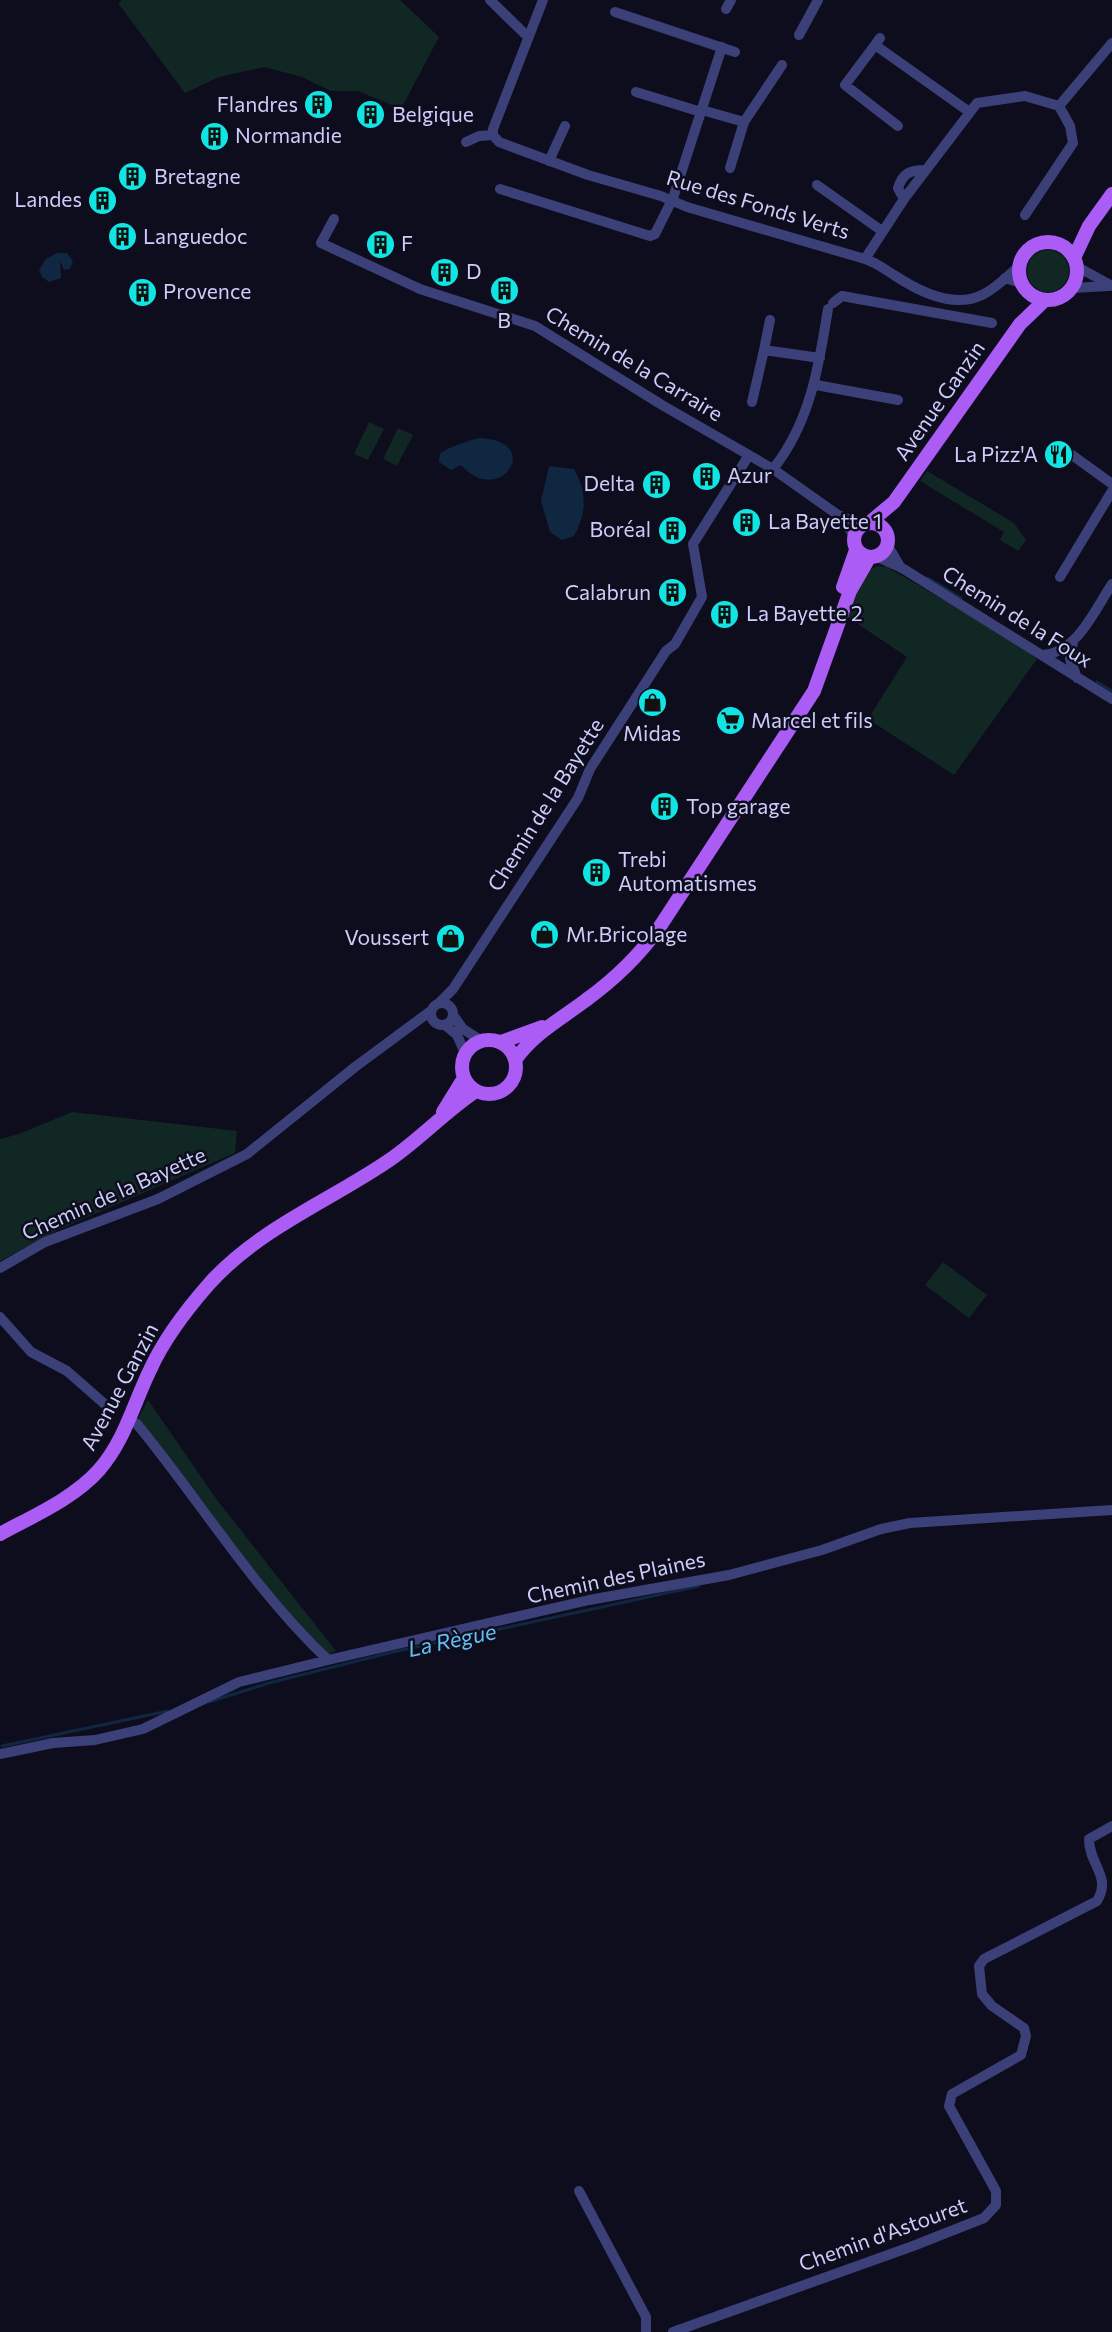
<svg xmlns="http://www.w3.org/2000/svg" width="1112" height="2332" viewBox="0 0 1112 2332" font-family="Commissioner,sans-serif">
  <style>
    .green { fill: #112724 }
    .water { fill: #0f2740 }
    .lines { fill: none; stroke-linecap: round; stroke-linejoin: round }
    .stream { stroke: #0f2740; stroke-width: 3 }
    .minor { stroke: #3b4079; stroke-width: 10 }
    .major { stroke: #ab5cf4; stroke-width: 14 }
    .labels { text-anchor: middle; stroke-width: 5; stroke-linejoin: round; paint-order: stroke }
    .poi-label { font-size: 21px; fill: #cdcdfc; stroke: #0e0d1d; text-anchor: start }
    .street-label { font-size: 21px; fill: #cdcdfc; stroke: #0e0d1d }
    .water-label { font-size: 22px; font-style: italic; fill: #62c0f4; stroke: #0e0d1d }
  </style>
  <rect width="100%" height="100%" fill="#0e0d1d"/>
  <path class="green" d="M122,0H400L439,37L401,109L358,91H331L302,77L264,67L219,77L185,93L118,3Z
    M1027 271a21 21 0 1 1 42 0a21 21 0 1 1-42 0Z
    M369,422L384,429L368,460L354,454Z
    M398,428L413,435L397,466L383,459Z
    M927,471L1014,523L1026,540L1018,551L1000,540L1004,532L920,481Z
    M878,566L887,567L1017,643L1037,659L954,775L868,719L907,657L846,616L863,573Z
    M72,1112L237,1131L235,1153L60,1229L0,1261V1139L19,1134Z
    M943,1262L987,1295L969,1318L925,1285Z
    M148,1400L217,1500L336,1651L321,1658L179,1479L133,1428Z"/>
  <path class="water" d="M57,253H67L73,261L70,269L64,270L60,261L61,278L49,282L42,277L39,270L46,259Z
    M480,438C545,441 500,509 461,465L451,470L439,462L440,454C444,449 472,439 480,438Z
    M549,466L574,469C587,492 587,513 574,536L562,540L550,532L541,501Z"/>
  <g class="lines">
    <path class="stream" d="M928,578L961,598
      M1097,682L1112,691
      M209,1702L269,1683L393,1652L699,1586
      M2,1746L168,1711"/>
    <path class="minor" d="M490,0L528,37
      M726,9L731,0
      M615,12L735,52
      M799,35L818,0
      M880,38L875,45L968,111
      M875,45L845,85L898,126
      M636,92L701,112
      M702,110L744,122L730,168
      M744,122L782,65
      M493,135L499,142L588,175L661,196L687,207L865,259C877,263 884,269 894,275C918,291 953,309 982,295C995,289 1008,276 1019,266
      M493,135V129L543,0
      M466,142L479,136L493,135
      M549,161L565,126
      M925,170C910,170 903,173 898,188L904,199L977,103L1025,96L1059,106L1112,43
      M817,185L882,231
      M500,189L650,236L655,234L673,198L722,47
      M1025,215L1073,143L1070,126L1059,106
      M334,219L321,243L420,289L535,326L662,405L773,469L838,515L863,525
      M865,259L904,199
      M1076,266L1112,286
      M1005,278L1021,283
      M1072,288L1109,286
      M833,303L842,296L992,323
      M764,350L770,320
      M816,385L898,400
      M752,402L764,350L820,358
      M1072,455L1112,484
      M773,469C810,423 819,366 828,309
      M838,515L854,535
      M888,546L901,568
      M877,557L902,568L1112,699
      M1060,577L1112,491
      M1073,642L1070,659L1077,678
      M1042,655C1077,653 1094,611 1112,584
      M431 1014a11 11 0 1 1 22 0a11 11 0 1 1-22 0Z
      M438,1004L453,989L578,798L590,769L666,651L675,644L702,597L693,544L749,455
      M453,1015L463,1029L482,1041
      M445,1025L457,1035L465,1053
      M0,1268L45,1242L158,1199L247,1154L355,1067L432,1010
      M0,1317L31,1352L67,1371L108,1407
      M130,1420L137,1424C201,1502 254,1590 328,1660L589,1600L729,1575L822,1550L881,1529L910,1523L1112,1510
      M0,1754L53,1743L95,1740L143,1729L239,1682L328,1660
      M579,2191L646,2317V2332
      M673,2332L913,2246L984,2218L996,2205V2191L949,2106L952,2094L1021,2055L1026,2036L1024,2028L992,2006L982,1994L979,1966L984,1959L1097,1901C1112,1876 1089,1865 1089,1839L1112,1826"/>
    <path class="major" d="M1019 271a29 29 0 1 1 58 0a29 29 0 1 1-58 0Z
      M1074,258L1089,226L1112,194
      M854 540a17 17 0 1 1 34 0a17 17 0 1 1-34 0Z
      M869,523L894,502L1020,324L1045,300
      M843,587L856,550
      M462 1067a27 27 0 1 1 54 0a27 27 0 1 1-54 0Z
      M501,1042L542,1027
      M515,1060C534,1033 561,1019 586,1000C615,979 638,957 659,928L814,691L850,591L869,558
      M443,1112L464,1078
      M0,1534C33,1516 73,1499 99,1470C125,1440 133,1405 150,1370C164,1339 187,1309 209,1284C259,1228 330,1201 391,1159C421,1138 446,1111 476,1091"/>
  </g>
  <defs>
    <symbol id="building-disc" viewBox="-11 -11 22 22"><circle r="9.5" fill="#10e5e3" stroke="#0e0d1d"/><path d="M-4-6H4V6H1V3H-1V6H-4ZM-2.5-4.3h1.7v1.8h-1.7ZM.8-4.3h1.7v1.8H.8ZM-2.5-1h1.7V.8h-1.7ZM.8-1h1.7V.8H.8Z" fill="#111"/></symbol>
    <symbol id="restaurant-disc" viewBox="-11 -11 22 22"><circle r="9.5" fill="#10e5e3" stroke="#0e0d1d"/><path d="M-5-6h1v4h1v-4h1v4h1v-4h1v5L-1.5 .5V6h-2V.5L-5-1ZM5-6V6H3V1.5H1.5Q1.5-4 5-6Z" fill="#111"/></symbol>
    <symbol id="shop-disc" viewBox="-11 -11 22 22"><circle r="9.5" fill="#10e5e3" stroke="#0e0d1d"/><path d="M-5-2.5h2.3a2.7 3.5 0 0 1 5.4 0H5L5.5 6h-11ZM-1.5-2.5h3a1.5 2.3 0 0 0-3 0Z" fill="#111"/></symbol>
    <symbol id="supermarket-disc" viewBox="-11 -11 22 22"><circle r="9.5" fill="#10e5e3" stroke="#0e0d1d"/><path d="M-6-5.5h2.5l.6 2H6L4.5 2H-2.5L-4.4-4H-6ZM-1.5 3.2a1.3 1.3 0 1 0 .1 0ZM3 3.2a1.3 1.3 0 1 0 .1 0Z" fill="#111"/></symbol>
  </defs>
  <g fill-rule="evenodd">
    <use href="#building-disc" x="302" y="88" width="33" height="33"/>
    <use href="#building-disc" x="354" y="98" width="33" height="33"/>
    <use href="#building-disc" x="198" y="120" width="33" height="33"/>
    <use href="#building-disc" x="116" y="160" width="33" height="33"/>
    <use href="#building-disc" x="86" y="184" width="33" height="33"/>
    <use href="#building-disc" x="106" y="220" width="33" height="33"/>
    <use href="#building-disc" x="364" y="228" width="33" height="33"/>
    <use href="#building-disc" x="428" y="256" width="33" height="33"/>
    <use href="#building-disc" x="488" y="274" width="33" height="33"/>
    <use href="#building-disc" x="126" y="276" width="33" height="33"/>
    <use href="#restaurant-disc" x="1042" y="438" width="33" height="33"/>
    <use href="#building-disc" x="690" y="460" width="33" height="33"/>
    <use href="#building-disc" x="640" y="468" width="33" height="33"/>
    <use href="#building-disc" x="730" y="506" width="33" height="33"/>
    <use href="#building-disc" x="656" y="514" width="33" height="33"/>
    <use href="#building-disc" x="656" y="576" width="33" height="33"/>
    <use href="#building-disc" x="708" y="598" width="33" height="33"/>
    <use href="#shop-disc" x="636" y="686" width="33" height="33"/>
    <use href="#supermarket-disc" x="714" y="704" width="33" height="33"/>
    <use href="#building-disc" x="648" y="790" width="33" height="33"/>
    <use href="#building-disc" x="580" y="856" width="33" height="33"/>
    <use href="#shop-disc" x="528" y="918" width="33" height="33"/>
    <use href="#shop-disc" x="434" y="922" width="33" height="33"/>
  </g>
  <g class="labels">
    <g class="poi-label">
      <text x="298" y="112" text-anchor="end">Flandres</text>
      <text x="392" y="122">Belgique</text>
      <text x="235" y="143">Normandie</text>
      <text x="154" y="184">Bretagne</text>
      <text x="82" y="207" text-anchor="end">Landes</text>
      <text x="143" y="244">Languedoc</text>
      <text x="401" y="251">F</text>
      <text x="466" y="279">D</text>
      <text x="163" y="299">Provence</text>
      <text x="504" y="328" text-anchor="middle">B</text>
      <text x="1038" y="462" text-anchor="end">La Pizz'A</text>
      <text x="727" y="483">Azur</text>
      <text x="635" y="491" text-anchor="end">Delta</text>
      <text x="768" y="529">La Bayette 1</text>
      <text x="651" y="537" text-anchor="end">Boréal</text>
      <text x="651" y="600" text-anchor="end">Calabrun</text>
      <text x="746" y="621">La Bayette 2</text>
      <text x="751" y="728">Marcel et fils</text>
      <text x="652" y="741" text-anchor="middle">Midas</text>
      <text x="686" y="814">Top garage</text>
      <text x="618" y="867">Trebi<tspan x="618" dy="24">Automatismes</tspan></text>
      <text x="566" y="942">Mr.Bricolage</text>
      <text x="429" y="945" text-anchor="end">Voussert</text>
    </g>
    <g class="street-label">
      <text transform="translate(758 205) rotate(17)" y="7">Rue des Fonds Verts</text>
      <text transform="translate(634 364) rotate(31)" y="7">Chemin de la Carraire</text>
      <text transform="translate(940 401) rotate(-55)" y="7">Avenue Ganzin</text>
      <text transform="translate(1017 617) rotate(32)" y="7">Chemin de la Foux</text>
      <text transform="translate(546 805) rotate(-58)" y="7">Chemin de la Bayette</text>
      <text transform="translate(114 1194) rotate(-24)" y="7">Chemin de la Bayette</text>
      <text transform="translate(120 1387) rotate(-62)" y="7">Avenue Ganzin</text>
      <text transform="translate(616 1578) rotate(-12)" y="7">Chemin des Plaines</text>
      <text transform="translate(883 2235) rotate(-20)" y="7">Chemin d'Astouret</text>
    </g>
    <g class="water-label">
      <text transform="translate(452 1640) rotate(-12)" y="8">La Règue</text>
    </g>
  </g>
</svg>
